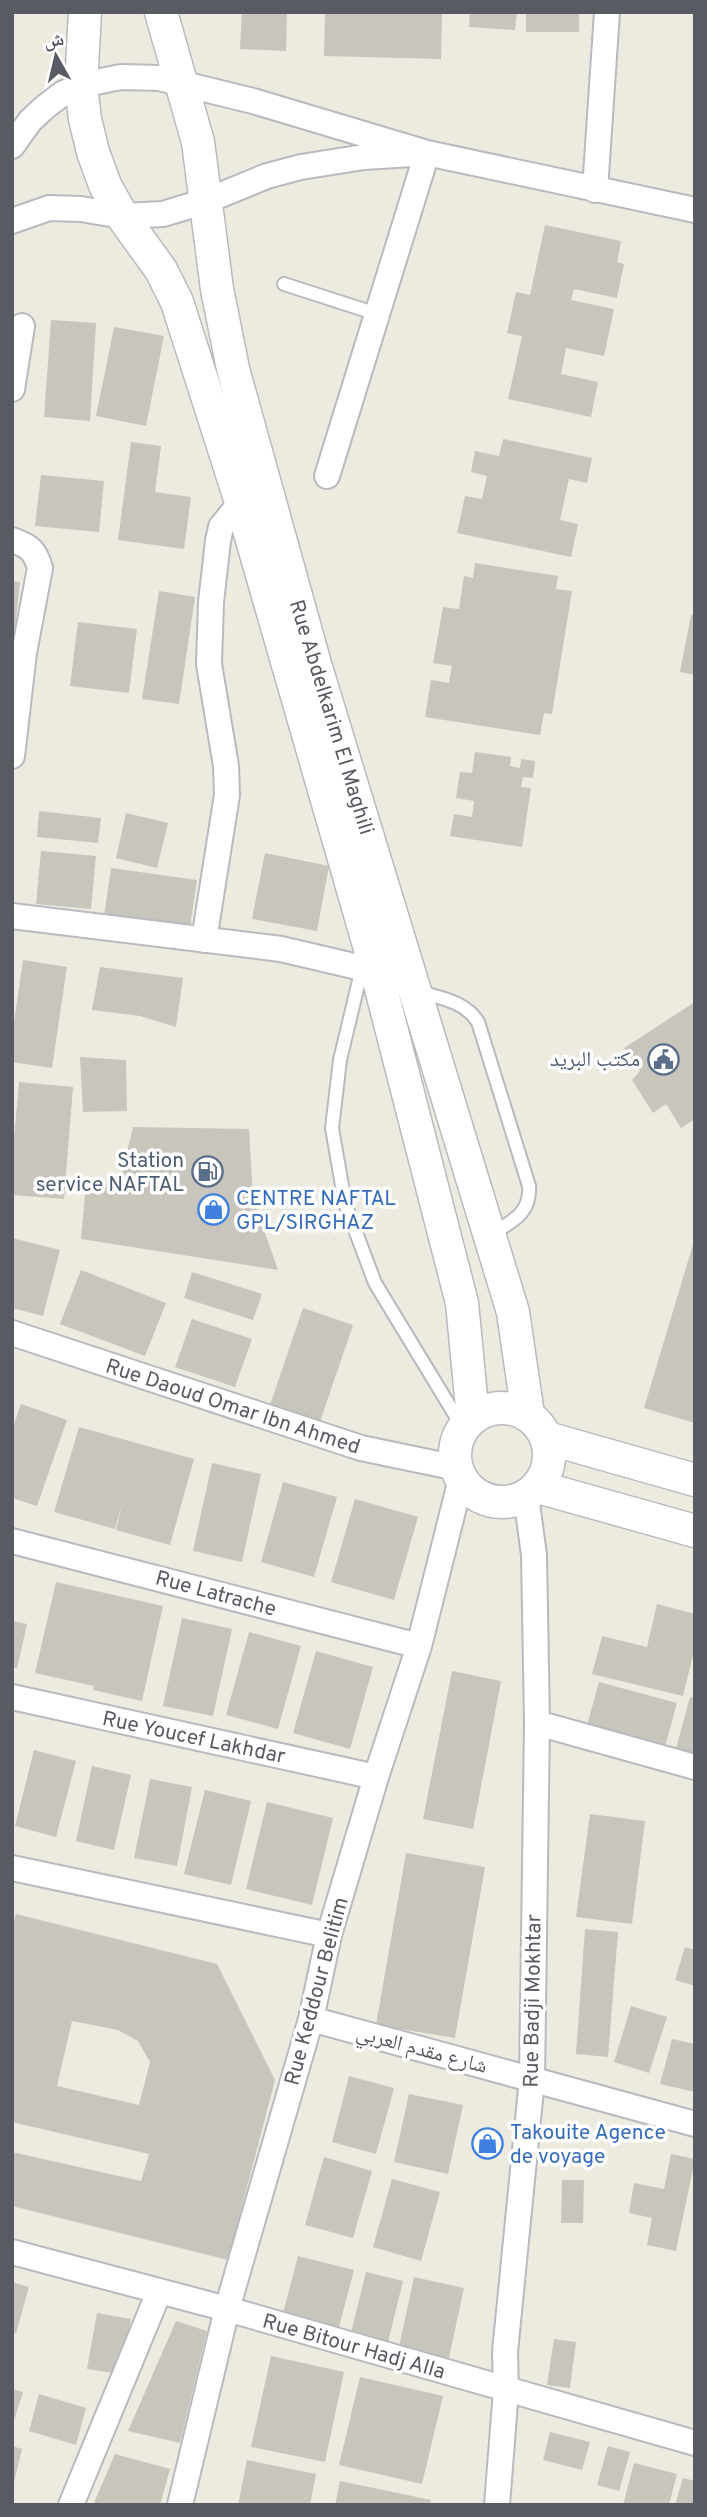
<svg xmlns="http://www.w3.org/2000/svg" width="707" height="2517" viewBox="0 0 707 2517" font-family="Overpass,'Noto Naskh Arabic',sans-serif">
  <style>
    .building { fill: #c8c5bc; fill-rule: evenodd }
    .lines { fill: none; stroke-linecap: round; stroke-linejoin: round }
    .service-casing { stroke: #b8bac0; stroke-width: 16 }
    .minor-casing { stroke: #b8bac0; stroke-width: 28 }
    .tertiary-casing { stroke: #b8bac0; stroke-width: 35 }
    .service { stroke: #fff; stroke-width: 12 }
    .minor { stroke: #fff; stroke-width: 24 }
    .tertiary { stroke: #fff; stroke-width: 32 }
    .labels { text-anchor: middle; stroke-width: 7; stroke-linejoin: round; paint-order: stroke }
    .street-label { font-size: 21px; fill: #585c62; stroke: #fff }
    .service-label { font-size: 21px; fill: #4e5e75; stroke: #fff; text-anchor: end }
    .shop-label { font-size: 21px; fill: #366cbe; stroke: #fff; text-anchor: start }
  </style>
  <rect width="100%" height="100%" fill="#edebdf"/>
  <path class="building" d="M242,12H287L286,51L240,49Z
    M325,12H442L441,59L324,56Z
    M470,12H517L515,30L469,27Z
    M526,12H579V32H526Z
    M545,225L621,241L617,262L624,264L617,298L574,289L571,300L614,309L604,356L566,348L561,374L598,382L591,417L508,399L522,336L507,333L516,292L530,295Z
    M51,320L96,323L90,421L44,417Z
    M114,327L164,336L146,426L96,416Z
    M503,439L592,458L587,483L569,479L560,520L578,524L571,557L457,533L465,496L482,499L487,476L471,472L475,451L499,456Z
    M131,442L161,446L155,492L191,497L184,549L118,540Z
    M41,475L104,481L99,532L35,526Z
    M475,563L558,576L556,589L572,591L552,714L544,713L540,735L425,717L431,680L449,683L452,666L433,663L443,607L459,609L464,576L473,578Z
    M12,581L20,582L15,628H12Z
    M159,591L195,597L179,704L142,699Z
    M691,615L695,616V675L680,672Z
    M78,622L137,629L129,693L70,686Z
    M475,752L511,757L510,766L520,768L521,759L535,761L533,778L523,777L521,787L531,788L522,847L450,836L454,814L472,817L474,801L456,798L460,772L472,773Z
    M39,811L101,818L98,843L37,837Z
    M126,813L168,823L157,868L116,858Z
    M41,851L96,856L91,909L36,904Z
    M265,853L329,866L317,931L252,919Z
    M111,868L197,880L190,927L104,916Z
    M23,960L67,967L52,1068L12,1062V1036Z
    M100,967L183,978L176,1027L140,1016L92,1010Z
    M695,1002V1119L681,1128L666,1104L653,1113L632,1080L640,1071L624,1048Z
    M80,1057L126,1060L127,1111L83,1112Z
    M19,1082L73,1087L64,1199L12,1195V1161Z
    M133,1127L249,1129L253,1199L278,1270L81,1239L86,1184L120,1182Z
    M12,1238L60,1250L43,1316L12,1308Z
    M694,1241L695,1242V1423L644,1408Z
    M81,1270L166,1303L145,1356L60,1324Z
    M192,1272L262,1294L253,1320L184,1298Z
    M303,1308L353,1325L320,1422L270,1405Z
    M192,1319L252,1339L235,1387L175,1367Z
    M21,1404L67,1420L37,1506L12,1498V1430Z
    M79,1427L194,1459L170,1545L116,1530L123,1501L115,1529L54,1512Z
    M212,1463L261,1474L242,1562L193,1551Z
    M283,1482L337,1497L314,1577L261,1562Z
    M355,1499L418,1517L394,1600L331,1582Z
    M56,1582L163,1606L142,1701L93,1690L94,1686L35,1673Z
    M657,1604L695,1614V1647L683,1696L592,1674L602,1636L647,1647Z
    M182,1618L232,1629L213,1716L163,1706Z
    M12,1621L27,1624L17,1668L12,1667Z
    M249,1632L301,1646L278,1729L226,1715Z
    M316,1651L373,1667L350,1749L293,1733Z
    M452,1671L501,1681L473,1829L423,1819Z
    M599,1682L677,1703L664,1750L586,1729Z
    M690,1697L695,1698V1761L674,1756Z
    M34,1750L76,1761L56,1837L15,1826Z
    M92,1766L131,1775L114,1850L76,1841Z
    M150,1779L192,1787L177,1866L134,1858Z
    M205,1790L251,1801L231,1885L184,1874Z
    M267,1802L333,1818L312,1905L246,1889Z
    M590,1814L645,1821L632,1924L576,1917Z
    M406,1853L485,1867L455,2038L376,2025Z
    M16,1914L217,1964L275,2080L228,2260L12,2206V2152L141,2181L149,2154L12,2122V1927ZM72,2021L118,2030L138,2041L150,2062L139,2105L57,2086Z
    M585,1929L618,1932L608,2057L576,2054Z
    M685,1947L695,1950V1986L675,1980Z
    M631,2006L667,2017L649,2073L614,2062Z
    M672,2039L695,2044V2092L660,2084Z
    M349,2076L394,2088L376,2154L332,2142Z
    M409,2094L463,2105L448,2174L394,2162Z
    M671,2154L695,2159L676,2251L647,2245L652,2218L629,2213L634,2183L664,2189Z
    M324,2157L372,2171L353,2238L305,2225Z
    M392,2179L440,2192L421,2261L373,2247Z
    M562,2180H584L583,2223H561Z
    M298,2256L354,2270L338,2331L282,2317Z
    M366,2272L403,2281L388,2342L351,2333Z
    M414,2277L464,2288L448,2362L398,2352Z
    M12,2282L29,2287L16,2333L12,2332Z
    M97,2313L131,2319L121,2374L87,2369Z
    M176,2321L207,2331L180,2443L128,2431Z
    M554,2339L576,2342L570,2388L547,2385Z
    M271,2356L344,2372L325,2462L251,2447Z
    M360,2377L443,2396L422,2484L339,2465Z
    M12,2389L23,2392L13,2424H12Z
    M39,2394L86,2408L76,2445L29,2431Z
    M550,2432L590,2442L582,2470L543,2460Z
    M12,2446L22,2449L13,2487H12Z
    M608,2446L630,2452L619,2491L597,2485Z
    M115,2454L170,2469L160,2505H93Z
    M247,2460L316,2474L310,2505H238Z
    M634,2463L677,2474L669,2505H623Z
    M683,2478L695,2481V2505H675Z
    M340,2481L431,2500L430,2505H335Z"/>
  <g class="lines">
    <defs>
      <path id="service" d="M284,284L377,314
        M362,968L340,1060L332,1128L345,1203L375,1283L463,1428
        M417,991C440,998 465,1001 478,1022L529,1186C531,1214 511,1222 490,1235"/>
      <path id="minor" d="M12,146L30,121L45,107L62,94L81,85L121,77L159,78L253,101L427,153L695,210
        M595,190L607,12
        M12,221L49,208L81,209L122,216L163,214L206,201L267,176L301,167L364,157L412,154
        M12,389L22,326
        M327,476L427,153
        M12,540C29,546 35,550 40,568L24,653
        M12,651L24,653L12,756
        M12,916L281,949L362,968L390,979
        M204,940L227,795L226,766L209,664L211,602L218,541L221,527L241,502
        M12,1333L361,1448L457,1468
        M12,1541L419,1646
        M12,1697L376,1777
        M537,1723L695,1767
        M12,1868L329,1935
        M311,2019L695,2124
        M12,2252L227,2309L695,2443
        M71,2505L159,2292
        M180,2505L227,2309L311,2019L329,1935L376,1777L419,1646L461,1479
        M497,2505L506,2390L505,2352L532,2079L537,1723L534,1555L526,1496"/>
      <path id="tertiary" d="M85,12L81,85L85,119L93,152L105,185L122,216L161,270L177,302L241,502L377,973L462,1303L473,1418
        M161,12L198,142L217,289L233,369L315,664L513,1312L528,1415
        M455 1455a47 47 0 1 1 94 0a47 47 0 1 1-94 0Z
        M547,1438L695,1480
        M538,1487L695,1531"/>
    </defs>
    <use href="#service" class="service-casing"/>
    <use href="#minor" class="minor-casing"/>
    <use href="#tertiary" class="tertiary-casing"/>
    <use href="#service" class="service"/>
    <use href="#minor" class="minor"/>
    <use href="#tertiary" class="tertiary"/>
  </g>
  <defs>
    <symbol id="civic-ring" viewBox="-11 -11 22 22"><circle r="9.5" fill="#fff" stroke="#5c6f8a" stroke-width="1.5"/><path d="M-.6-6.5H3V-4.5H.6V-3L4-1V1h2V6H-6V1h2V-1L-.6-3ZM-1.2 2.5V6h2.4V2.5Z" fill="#5c6f8a"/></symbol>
    <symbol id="fuel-ring" viewBox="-11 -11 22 22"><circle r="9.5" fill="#fff" stroke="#5c6f8a" stroke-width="1.5"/><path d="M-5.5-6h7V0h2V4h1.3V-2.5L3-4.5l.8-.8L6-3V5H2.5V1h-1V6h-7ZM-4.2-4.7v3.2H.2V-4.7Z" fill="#5c6f8a"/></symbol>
    <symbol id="shop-ring" viewBox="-11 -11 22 22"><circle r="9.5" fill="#fff" stroke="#3f7fe0" stroke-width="1.5"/><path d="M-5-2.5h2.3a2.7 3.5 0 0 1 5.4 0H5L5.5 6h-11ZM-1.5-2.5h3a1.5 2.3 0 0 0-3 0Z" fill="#3f7fe0"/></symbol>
  </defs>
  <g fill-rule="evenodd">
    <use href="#civic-ring" x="646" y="1042" width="35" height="35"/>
    <use href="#fuel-ring" x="190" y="1154" width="35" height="35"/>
    <use href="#shop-ring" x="196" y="1192" width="35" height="35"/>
    <use href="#shop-ring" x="470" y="2126" width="35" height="35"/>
  </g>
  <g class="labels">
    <g class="street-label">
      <text transform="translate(332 717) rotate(73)" y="7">Rue Abdelkarim El Maghili</text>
      <text transform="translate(233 1406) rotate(18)" y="7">Rue Daoud Omar Ibn Ahmed</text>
      <text transform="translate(216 1593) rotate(15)" y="7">Rue Latrache</text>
      <text transform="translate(194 1737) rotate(12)" y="7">Rue Youcef Lakhdar</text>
      <text transform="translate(316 1991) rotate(-75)" y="7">Rue Keddour Belitim</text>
      <text transform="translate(532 2001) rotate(-89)" y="7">Rue Badji Mokhtar</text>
      <text transform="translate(422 2049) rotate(15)" y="7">شارع مقدم العربي</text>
      <text transform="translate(354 2346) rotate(16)" y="7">Rue Bitour Hadj Alla</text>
    </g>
    <g class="service-label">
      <text x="640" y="1066">مكتب البريد</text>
      <text x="184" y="1167">Station<tspan x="184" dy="24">service NAFTAL</tspan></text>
    </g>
    <g class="shop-label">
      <text x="236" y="1205">CENTRE NAFTAL<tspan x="236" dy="24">GPL/SIRGHAZ</tspan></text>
      <text x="510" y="2139">Takouite Agence<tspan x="510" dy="24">de voyage</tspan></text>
    </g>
  </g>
  <rect width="707" height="2517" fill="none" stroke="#585c62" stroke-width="28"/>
  <g transform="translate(56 56) rotate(352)" stroke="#ffffff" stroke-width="5" paint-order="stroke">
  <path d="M0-5L12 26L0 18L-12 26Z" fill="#585c62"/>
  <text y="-10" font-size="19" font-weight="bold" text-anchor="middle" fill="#585c62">ش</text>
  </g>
</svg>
